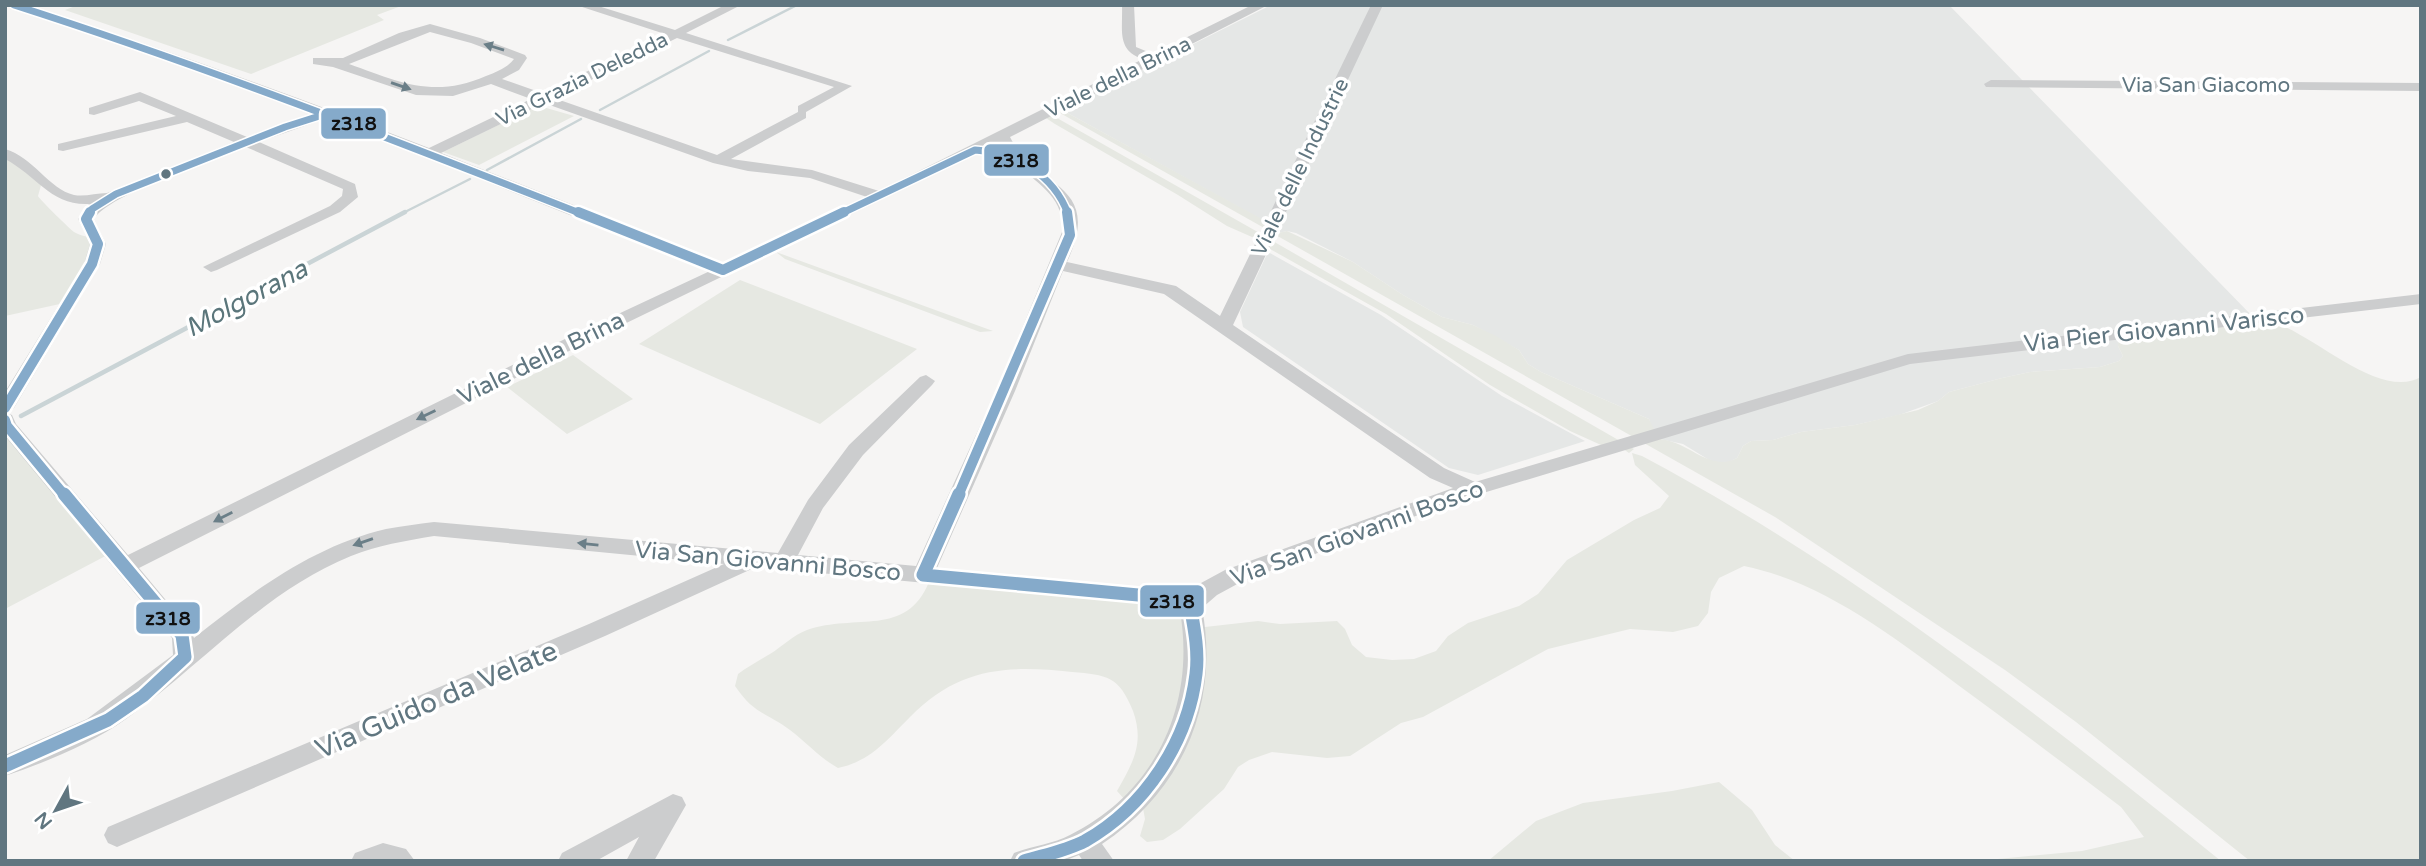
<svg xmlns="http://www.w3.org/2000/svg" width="2426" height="866" viewBox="0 0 2426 866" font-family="'Varela Round',sans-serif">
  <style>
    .built { fill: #e5e7e6 }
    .green { fill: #e6e8e2 }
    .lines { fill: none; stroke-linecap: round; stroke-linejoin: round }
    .stream-far1 { stroke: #cad4d6; stroke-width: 2.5 }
    .stream { stroke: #cad4d6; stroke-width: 4.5 }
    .minor { fill: #cccdce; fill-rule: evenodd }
    .bus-1-far2-casing { stroke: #fff; stroke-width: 10 }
    .bus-1-far1-casing { stroke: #fff; stroke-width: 15 }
    .bus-1-casing { stroke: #fff; stroke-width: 18 }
    .bus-1-far2 { stroke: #85aaca; stroke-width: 7 }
    .bus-1-far1 { stroke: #85aaca; stroke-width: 10 }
    .bus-1 { stroke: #85aaca; stroke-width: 13 }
    .oneway { fill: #6b7f88 }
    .bus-dot { fill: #607680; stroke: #fff; stroke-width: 2.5 }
    .labels { text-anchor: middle; stroke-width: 7; stroke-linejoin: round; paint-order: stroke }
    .far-street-label { font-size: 21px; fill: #607680; stroke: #fff }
    .street-label { font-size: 24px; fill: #607680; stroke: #fff }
    .water-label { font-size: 26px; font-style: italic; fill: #5b767b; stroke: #fff }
    .near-street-label { font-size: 28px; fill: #607680; stroke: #fff }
    .line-badge { stroke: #fff; stroke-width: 2.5 }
    .pale-badge-label { font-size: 19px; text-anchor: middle; font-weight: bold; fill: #111 }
  </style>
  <rect width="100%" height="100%" fill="#f6f5f4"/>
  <path class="built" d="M1271,5H1949L2256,320L2118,346L2123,356L2119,361L2100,367L2030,372L2002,378L1949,392L1938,401L1899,415L1855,425L1801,432L1773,440L1751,441L1743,446L1737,458L1723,465L1714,463L1683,444L1655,438L1649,419L1541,372L1528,364L1519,350L1473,325L1442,317L1403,295L1353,262L1296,233L1287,231L1274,234L1255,216L1062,110Z
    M1268,252L1381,315L1502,396L1585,441L1478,475L1449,468L1243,327L1240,312Z"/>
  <path class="green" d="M78,5H404L377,15L384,20L251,74L65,10Z
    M543,107L574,116L479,165L443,152L531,109Z
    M1062,110L1260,218L1266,229L1060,113Z
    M1051,115L1057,118L1263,235L1252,237L1227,226L1178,195L1055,124L1046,118Z
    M5,153L43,178L38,196C39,199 71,230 74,232C80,236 90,237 97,238L69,302L5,316Z
    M1287,231L1353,262L1403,295L1442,317L1473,325L1496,336L1519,350L1528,364L1541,372L1649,419L1659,439C1689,441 1710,473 1737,458L1743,446L1751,441L1773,440L1801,432L1855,425L1918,410L1938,401L1949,392L2002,378L2030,372L2100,367L2119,361L2123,356L2118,346L2119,338L2270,321C2312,332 2379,401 2421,377V861H2250L2076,722L2005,670L1775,517L1274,234Z
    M1271,240L1634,449L1629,453L1619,446L1601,445L1570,431L1490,385L1386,314L1270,249L1268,246Z
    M776,252L993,331L980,332L785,259Z
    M740,280L917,349L820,424L639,344Z
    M573,355L633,399L567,434L507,387Z
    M5,426L113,552L5,609Z
    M1632,453L1642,456C1851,567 2037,713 2221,861H1977L2082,851L2144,837L2121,807C2067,766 2013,725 1958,685C1895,638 1823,582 1744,566L1719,578L1711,592L1708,613L1698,626L1673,632L1630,629L1548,649L1423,717L1401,723L1350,756L1327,758L1272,752L1249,760L1238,767L1224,789L1180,829L1163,840L1147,842L1140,836L1145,819L1143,808L1125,800L1117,791C1132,764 1145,744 1133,711C1119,676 1107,675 1072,672C1007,665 959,667 910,717C887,740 871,761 838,768C820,758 807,743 790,730C765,712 754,714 735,686L738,674C749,666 760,660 770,654C783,646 793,635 807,630C856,613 906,638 929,582L1168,603L1190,625L1205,627L1258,621L1280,624L1337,621L1345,629L1352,645L1366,657L1392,660L1414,659L1436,651L1448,636L1468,623L1519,606L1538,594L1567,560L1634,520L1660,508L1669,496L1635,465Z
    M1719,782L1752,810L1775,845L1795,861H1488L1536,821L1583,803L1672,791Z"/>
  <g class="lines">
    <path class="stream-far1" d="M728,40L797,5
      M600,110L709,51
      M487,170L581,119
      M401,214L470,179"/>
    <path class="stream" d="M21,416L405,212"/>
    <path class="minor" d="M7,5H26C162,48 296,96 429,148L531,99L491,84L453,96L416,95L333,67L313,64V58H343L399,33L430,24L480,38L525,55L527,58L519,70L502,79L542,93L665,34L576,5H595L675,30L725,5H741L686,33L852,86L806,112V118L731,159L812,170L879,191L1143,59C1116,50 1123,30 1122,5H1134L1136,47L1153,54L1252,5H1268L1010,137C1037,190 1104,182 1067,262L1176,286L1220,316L1371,5H1383L1233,325L1444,468L1475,482L1908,354L2421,294V304L1910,364L1450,503L1241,582L1217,595L1202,608C1220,703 1183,790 1102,844L1114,861H1083L1079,855L1064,861H1010L1014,853C1032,846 1053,844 1070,835C1156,792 1196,705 1180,611L1149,604L756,567L605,636L117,847L108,843L104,835L108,827L589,624L724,564L434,536C405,541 378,545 351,556C264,591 201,666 126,719C93,743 44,763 5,776V755L87,719L173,655L172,638L5,436V392L84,264L90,244L78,219L89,204C51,206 36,175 5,159V149C33,157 49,189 74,195C85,197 96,193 107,193L234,142L187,122L63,151L58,150V144L176,116L139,101L94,115L89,114V108L140,92L247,137L315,113L151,53ZM430,32L471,43L514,59C507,68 497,72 486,76C434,99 399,82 349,64ZM677,38L834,87L798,106V112L717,155L554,98ZM544,103L713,163L748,171L810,178L867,197L723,264L441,153ZM327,118L710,271L569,337L128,555L16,424L12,415L7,413L14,408L100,264L106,244L94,219C109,194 215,160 246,147L343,189L342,196L330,206L203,267L211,272L217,270L340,212L358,197L355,184L259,142ZM999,142C1016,177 1067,187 1062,232L996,391L916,566L798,555L823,508L863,455L932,385L935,381L926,375L920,377L849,445L808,500L778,553L434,522C418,524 402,526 386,529C313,546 252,592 194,638L190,629L139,568L581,345ZM1063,271L1164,294L1430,478L1453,488L1225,570L1201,583L1186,596L1149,588L937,568L1015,391Z
      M1991,80L2421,83V91L1986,87L1984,84Z
      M673,794L682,797L686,805L654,861H626L639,837L596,861H558L562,853Z
      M383,843L406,849L415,861H351L355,853Z"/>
    <defs>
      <path id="bus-1-far2" d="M14,5C207,67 394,140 582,214
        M89,214L92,209L116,194L285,127L329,113
        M840,214L975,150C1015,152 1054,175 1068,214"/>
      <path id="bus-1-far1" d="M578,212L723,270L844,212
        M5,408L92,264L98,244L86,219L90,212
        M5,420L7,426L65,496
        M958,496L1070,235L1067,212"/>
      <path id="bus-1" d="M959,494L923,575L1149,596L1190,605C1194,627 1199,651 1196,674C1188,742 1145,807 1085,841C1066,851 1044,855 1024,861
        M5,766L108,720L143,696L185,657L182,635L64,494"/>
    </defs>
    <use href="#bus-1-far2" class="bus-1-far2-casing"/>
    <use href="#bus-1-far1" class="bus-1-far1-casing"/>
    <use href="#bus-1" class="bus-1-casing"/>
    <use href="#bus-1-far2" class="bus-1-far2"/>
    <use href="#bus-1-far1" class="bus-1-far1"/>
    <use href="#bus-1" class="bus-1"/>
  </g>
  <defs><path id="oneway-solid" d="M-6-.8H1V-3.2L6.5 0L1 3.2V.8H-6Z" transform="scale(1.75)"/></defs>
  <g class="oneway">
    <use href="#oneway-solid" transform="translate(494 47) rotate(-163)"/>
    <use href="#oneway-solid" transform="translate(401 86) rotate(19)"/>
    <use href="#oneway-solid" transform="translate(426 415) rotate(154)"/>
    <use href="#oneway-solid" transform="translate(223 517) rotate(153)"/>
    <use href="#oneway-solid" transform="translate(363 542) rotate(161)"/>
    <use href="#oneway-solid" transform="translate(588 544) rotate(-174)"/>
  </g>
  <circle class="bus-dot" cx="166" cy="174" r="6"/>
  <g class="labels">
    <g class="far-street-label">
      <text transform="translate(1118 77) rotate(-26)" y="7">Viale della Brina</text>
      <text transform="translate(582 79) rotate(-26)" y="7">Via Grazia Deledda</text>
      <text x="2206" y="92">Via San Giacomo</text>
      <text transform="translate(1300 167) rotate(-64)" y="7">Viale delle Industrie</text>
    </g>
    <g class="street-label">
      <text transform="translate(2164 329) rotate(-6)" y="8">Via Pier Giovanni Varisco</text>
      <text transform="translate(541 358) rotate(-26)" y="8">Viale della Brina</text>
      <text transform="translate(1357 533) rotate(-20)" y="8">Via San Giovanni Bosco</text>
      <text transform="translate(768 561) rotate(5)" y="8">Via San Giovanni Bosco</text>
    </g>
    <g class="water-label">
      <text transform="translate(246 298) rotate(-28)" y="9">Molgorana</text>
    </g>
    <g class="near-street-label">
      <text transform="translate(436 699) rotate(-23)" y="10">Via Guido da Velate</text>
    </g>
  </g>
  <g class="line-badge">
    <rect x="320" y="107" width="67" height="33" rx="7" fill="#85aaca"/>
    <rect x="983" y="143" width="67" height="34" rx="7" fill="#85aaca"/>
    <rect x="1139" y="584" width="66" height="34" rx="7" fill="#85aaca"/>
    <rect x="135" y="601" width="66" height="34" rx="7" fill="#85aaca"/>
  </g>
  <g class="pale-badge-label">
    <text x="354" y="130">z318</text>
    <text x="1016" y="167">z318</text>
    <text x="1172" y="608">z318</text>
    <text x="168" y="625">z318</text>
  </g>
  <rect width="2426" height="866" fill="none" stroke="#607680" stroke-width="14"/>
  <g transform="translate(56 810) rotate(230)" stroke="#ffffff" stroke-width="5" paint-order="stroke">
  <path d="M0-5L12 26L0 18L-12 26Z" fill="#607680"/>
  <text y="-10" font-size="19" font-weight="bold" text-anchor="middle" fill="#607680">N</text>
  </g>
</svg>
